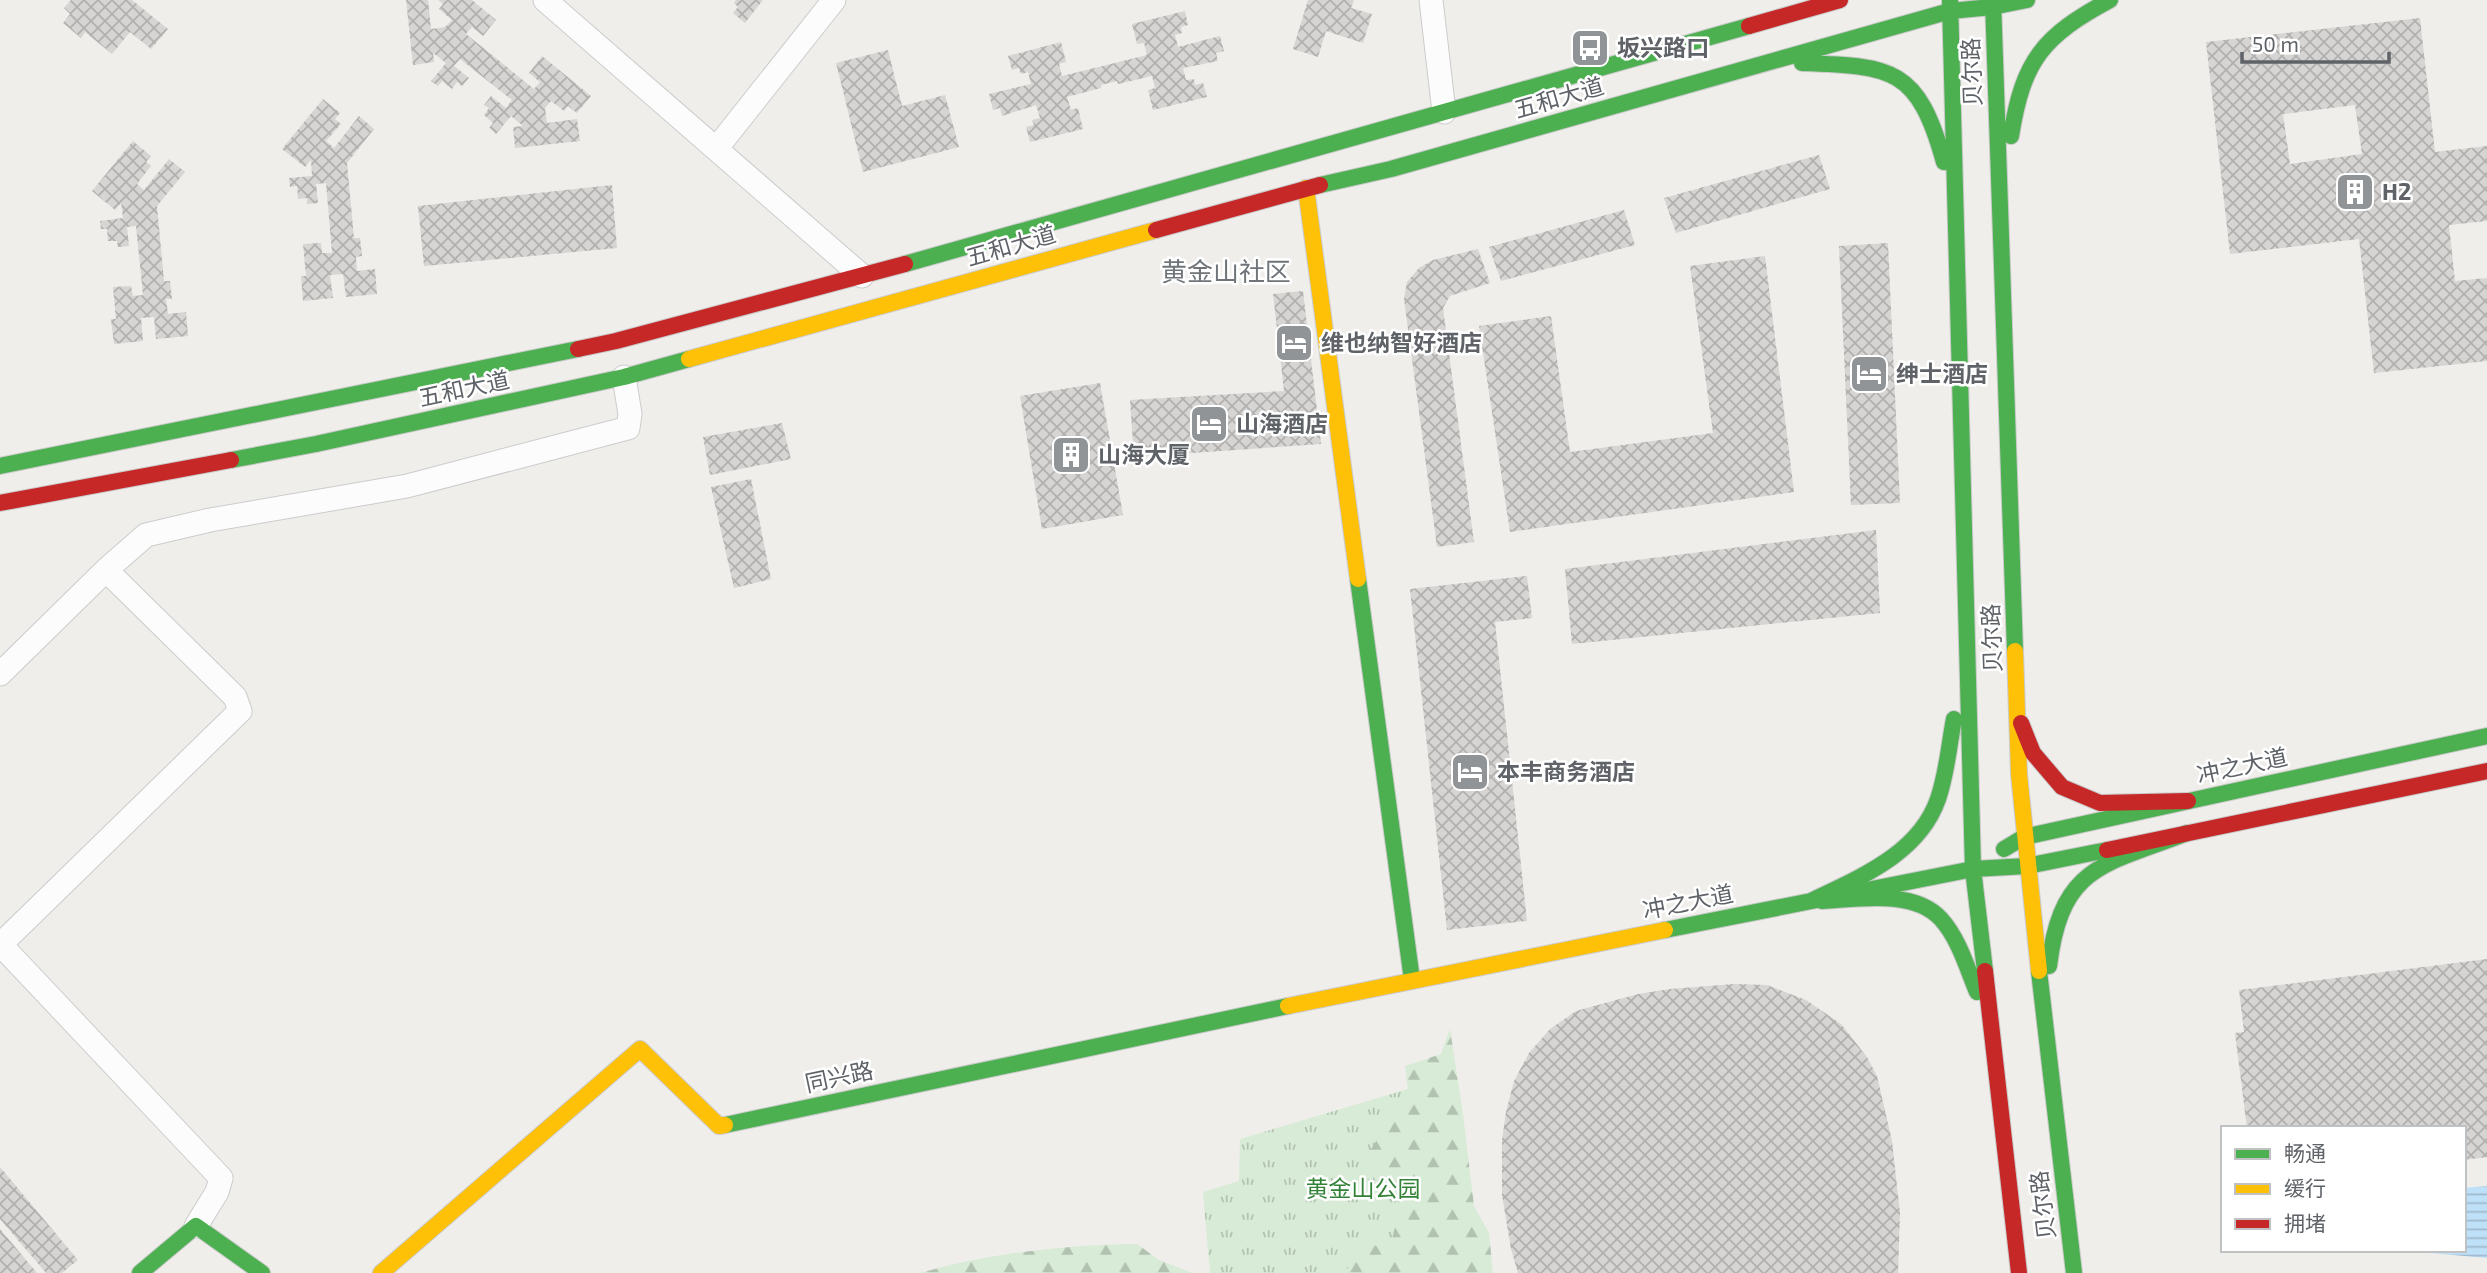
<svg xmlns="http://www.w3.org/2000/svg" width="2487" height="1273" viewBox="0 0 2487 1273" font-family="'Exo 2','Noto Sans SC',sans-serif">
  <style>
    .grass { fill: url(#grass-tufts) }
    .forest { fill: url(#forest-firs) }
    .water { fill: url(#water-rules) }
    .building { fill: url(#building-cross-hatch); fill-rule: evenodd }
    .lines { fill: none; stroke-linecap: round; stroke-linejoin: round }
    .street-casing { stroke: #cbcccc; stroke-width: 25 }
    .fast-casing { stroke: #cacacb; stroke-width: 18 }
    .slow-casing { stroke: #cacacb; stroke-width: 18 }
    .jam-casing { stroke: #cacacb; stroke-width: 18 }
    .street { stroke: #fdfcfc; stroke-width: 23 }
    .fast { stroke: #4caf50; stroke-width: 16 }
    .slow { stroke: #ffc107; stroke-width: 16 }
    .jam { stroke: #c62828; stroke-width: 16 }
    .labels { text-anchor: middle; stroke-width: 5; stroke-linejoin: round; paint-order: stroke }
    .poi-label { font-size: 23px; font-weight: bold; fill: #5f6368; stroke: #fff; text-anchor: start }
    .street-label { font-size: 23px; fill: #5f6368; stroke: #fff }
    .park-label { font-size: 23px; fill: #348238; stroke: #fff }
    .quarter-label { font-size: 26px; fill: #70757a; stroke: #fff }
  </style>
  <defs>
    <pattern id="grass-tufts" width="24" height="20" patternUnits="userSpaceOnUse" patternTransform="scale(1.75)"><rect width="24" height="20" fill="#d8ebd6"/><path d="M3 7l-1-3M5 7V3M7 7l1-3M15 17l-1-3M17 17v-4M19 17l1-3" fill="none" stroke="#b2c2b1"/></pattern>
    <pattern id="forest-firs" width="22" height="20" patternUnits="userSpaceOnUse" patternTransform="scale(1.75)"><rect width="22" height="20" fill="#d8ebd6"/><path d="M5 1l3.5 6h-7zM16 11l3.5 6h-7z" fill="#b2c2b1"/></pattern>
    <pattern id="water-rules" width="6" height="5" patternUnits="userSpaceOnUse" patternTransform="scale(1.75)"><rect width="6" height="5" fill="#bfe0f9"/><path d="M0 2.5h6" fill="none" stroke="#9eb9cd"/></pattern>
    <pattern id="building-cross-hatch" width="8" height="8" patternUnits="userSpaceOnUse" patternTransform="scale(1.75)"><rect width="8" height="8" fill="#d6d5d3"/><path d="M0 0l8 8M0 8l8-8" fill="none" stroke="#b1b0af"/></pattern>
  </defs>
  <rect width="100%" height="100%" fill="#efeeea"/>
  <path class="grass" d="M1405,1066L1456,1273H1210L1203,1192L1239,1181L1240,1139L1408,1089Z"/>
  <path class="forest" d="M1450,1029L1463,1114L1474,1206L1489,1233L1493,1273H1345L1362,1244L1390,1247L1402,1200L1368,1154L1409,1089L1405,1066L1441,1054Z
    M1137,1244L1159,1260L1192,1273H920C990,1253 1064,1245 1137,1244Z"/>
  <path class="water" d="M2487,1186V1258L2397,1250H2464V1188Z"/>
  <path class="building" d="M71,0H132L168,29L151,49L130,32L112,54L85,32L81,38L63,23L70,14L64,8Z
    M406,0H428L431,29L445,27L452,20L439,9L443,4L438,0H472L496,20L483,36L472,27L466,34L534,89L540,82L529,73L542,56L591,96L577,113L568,106L564,111L551,101L545,108L547,123L577,119L580,141L515,148L513,127L523,126L511,116L496,134L489,128L493,123L484,115L489,108L484,105L491,96L506,108L512,100L460,59L454,66L469,78L462,86L457,82L452,89L442,81L438,86L431,81L446,63L433,53L434,62L413,65Z
    M736,0H763L745,23L733,13L738,7L734,3Z
    M1308,0H1354L1351,8L1372,14L1363,43L1326,31L1318,57L1293,49Z
    M1185,11L1188,25L1181,27L1182,33L1175,35L1178,47L1220,36L1224,51L1216,53L1218,61L1183,68L1186,80L1194,79L1195,85L1203,83L1207,97L1153,110L1148,90L1155,88L1152,76L1118,84L1117,81L1101,85V88L1067,97L1071,110L1078,108L1083,129L1030,142L1026,127L1034,125L1032,120L1040,118L1036,105L1002,116L1000,108L993,110L989,94L1031,84L1028,72L1021,74L1019,68L1012,70L1008,56L1061,42L1066,62L1059,64L1062,76L1147,55L1144,43L1137,44L1132,24Z
    M2420,18L2435,152L2487,146V221L2449,225L2455,281L2487,278V361L2374,373L2359,239L2230,254L2206,42ZM2355,105L2362,154L2290,164L2283,114Z
    M888,50L902,106L945,95L959,147L863,172L836,63Z
    M323,99L340,113L335,119L341,124L326,141L334,148L359,116L374,129L347,163L354,238H360L362,256L356,257L357,271L375,269L377,294L346,297L343,274L330,275L333,298L303,301L301,276H306L303,244L321,243L322,253H332L326,183L316,184L318,203L307,204V198L298,199L297,186L290,187L289,178L312,176L311,160L305,167L282,149Z
    M133,141L151,156L146,162L151,166L137,184L144,190L169,159L185,172L157,206L164,281H170L172,299H166L168,314L186,312L188,336L156,339L154,317L141,318L143,341L114,344L111,319H116L113,287L131,286L133,296L143,295L136,226L127,227L129,246L118,247L117,241H108L107,229H101L100,221L123,218L121,203L115,210L92,191Z
    M1819,155L1830,189L1676,233L1664,198Z
    M612,185L617,248L424,266L418,206Z
    M1624,210L1635,245L1501,281L1489,247Z
    M1888,243L1900,503L1851,505L1839,246Z
    M1478,249L1490,283L1450,296L1443,308L1474,542L1437,547L1404,299L1407,282L1419,268L1433,260Z
    M1765,256L1794,492L1510,532L1479,326L1551,316L1570,452L1713,433L1690,266Z
    M1303,291L1321,444L1134,457L1130,400L1284,391L1273,294Z
    M1100,383L1123,515L1042,529L1020,396Z
    M782,423L791,459L710,475L703,437Z
    M751,479L771,579L734,588L711,487Z
    M1876,530L1880,613L1572,644L1565,569Z
    M1527,576L1532,618L1495,622L1527,921L1447,930L1410,589Z
    M2487,959V1157L2464,1160V1128H2247L2235,1033L2244,1032L2239,990Z
    M1734,984L1767,985L1806,1000L1841,1024L1867,1057L1877,1076L1892,1141L1900,1213L1898,1273H1518L1511,1249L1502,1195V1140L1506,1112L1514,1081L1529,1053L1550,1029L1576,1011L1638,994L1670,989Z
    M0,1167L78,1260L62,1273H46L0,1219Z
    M0,1229L37,1273H0Z"/>
  <g class="lines">
    <defs>
      <path id="street" d="M545,0L862,276
        M1431,0L1444,112
        M716,149L834,0
        M0,674L106,570L146,535L210,520L407,486L628,428L630,414L624,377
        M0,944L221,1178L217,1192L196,1226
        M1,944L240,711L235,697L106,570"/>
      <path id="fast" d="M1950,0L1973,869L1985,971
        M1993,0L2015,651
        M1802,63C1893,66 1918,68 1944,162
        M2011,136C2023,60 2043,36 2110,0
        M1320,185L1391,169L1950,11L1992,7L2027,0
        M905,264L1749,26
        M231,460L316,444L624,377L689,359
        M0,466L578,349
        M1358,579L1412,980
        M2004,849L2024,837L2487,736
        M1811,901C1860,877 1919,854 1938,799C1947,773 1949,745 1954,719
        M1822,901C1858,899 1914,889 1941,919C1959,939 1967,968 1977,992
        M1665,930L1973,869L2027,866L2107,850
        M2049,966C2061,865 2104,865 2187,833
        M2039,971L2074,1273
        M725,1125L1288,1006
        M140,1273L196,1226L262,1273"/>
      <path id="slow" d="M1306,188L1358,579
        M689,359L1156,230
        M2015,651L2019,774L2039,971
        M1288,1006L1665,930
        M381,1273L640,1049L719,1126L725,1125"/>
      <path id="jam" d="M1749,26L1840,0
        M1156,230L1320,185
        M578,349L616,341L905,264
        M0,503L231,460
        M2021,723L2033,753L2062,787L2100,803L2188,801
        M2107,850L2487,771
        M1985,971L2019,1273"/>
    </defs>
    <use href="#street" class="street-casing"/>
    <use href="#fast" class="fast-casing"/>
    <use href="#slow" class="slow-casing"/>
    <use href="#jam" class="jam-casing"/>
    <use href="#street" class="street"/>
    <use href="#fast" class="fast"/>
    <use href="#slow" class="slow"/>
    <use href="#jam" class="jam"/>
  </g>
  <defs>
    <symbol id="bus-square" viewBox="-11 -11 22 22"><rect x="-9" y="-9" width="18" height="18" rx="4" fill="#919496" stroke="#fff"/><path d="M-5-6H5V4H4V6H2V4H-2V6H-4V4H-5ZM-3.5-4V0h7V-4ZM-3.5 1.2v1.5H-2V1.2ZM2 1.2v1.5H3.5V1.2Z" fill="#fff"/></symbol>
    <symbol id="building-square" viewBox="-11 -11 22 22"><rect x="-9" y="-9" width="18" height="18" rx="4" fill="#919496" stroke="#fff"/><path d="M-4-6H4V6H1V3H-1V6H-4ZM-2.5-4.3h1.7v1.8h-1.7ZM.8-4.3h1.7v1.8H.8ZM-2.5-1h1.7V.8h-1.7ZM.8-1h1.7V.8H.8Z" fill="#fff"/></symbol>
    <symbol id="hotel-square" viewBox="-11 -11 22 22"><rect x="-9" y="-9" width="18" height="18" rx="4" fill="#919496" stroke="#fff"/><path d="M-6-4.5h1.5V1H6V5H4.5V3h-9V5H-6ZM-4 0a1.8 1.8 0 1 1 3.6 0ZM.5 0V-2.5h3Q6-2.5 6 0Z" fill="#fff"/></symbol>
  </defs>
  <g fill-rule="evenodd">
    <use href="#bus-square" x="1568" y="26" width="44" height="44"/>
    <use href="#building-square" x="2333" y="170" width="44" height="44"/>
    <use href="#hotel-square" x="1272" y="321" width="44" height="44"/>
    <use href="#hotel-square" x="1847" y="352" width="44" height="44"/>
    <use href="#hotel-square" x="1187" y="402" width="44" height="44"/>
    <use href="#building-square" x="1049" y="433" width="44" height="44"/>
    <use href="#hotel-square" x="1448" y="750" width="44" height="44"/>
  </g>
  <g class="labels">
    <g class="poi-label">
      <text x="1617" y="56">坂兴路口</text>
      <text x="2382" y="200">H2</text>
      <text x="1321" y="351">维也纳智好酒店</text>
      <text x="1896" y="382">绅士酒店</text>
      <text x="1236" y="432">山海酒店</text>
      <text x="1098" y="463">山海大厦</text>
      <text x="1497" y="780">本丰商务酒店</text>
    </g>
    <g class="street-label">
      <text transform="translate(1972 72) rotate(-92)" y="8">贝尔路</text>
      <text transform="translate(1559 98) rotate(-16)" y="8">五和大道</text>
      <text transform="translate(1011 246) rotate(-16)" y="8">五和大道</text>
      <text transform="translate(464 389) rotate(-12)" y="8">五和大道</text>
      <text transform="translate(1992 638) rotate(-92)" y="8">贝尔路</text>
      <text transform="translate(2242 766) rotate(-12)" y="8">冲之大道</text>
      <text transform="translate(1688 902) rotate(-11)" y="8">冲之大道</text>
      <text transform="translate(839 1077) rotate(-12)" y="8">同兴路</text>
      <text transform="translate(2043 1205) rotate(-97)" y="8">贝尔路</text>
    </g>
    <g class="park-label">
      <text x="1363" y="1197">黄金山公园</text>
    </g>
    <g class="quarter-label">
      <text x="1226" y="281">黄金山社区</text>
    </g>
  </g>
  <rect x="2221" y="1126" width="245" height="126" fill="#ffffff" stroke="#bfc1c3" stroke-width="2"/>
  <rect x="2235" y="1149" width="35" height="10" fill="#4caf50" stroke="#bfc1c3" stroke-width="2"/>
  <text x="2284" y="1161" font-size="21" fill="#5f6368">畅通</text>
  <rect x="2235" y="1184" width="35" height="10" fill="#ffc107" stroke="#bfc1c3" stroke-width="2"/>
  <text x="2284" y="1196" font-size="21" fill="#5f6368">缓行</text>
  <rect x="2235" y="1219" width="35" height="10" fill="#c62828" stroke="#bfc1c3" stroke-width="2"/>
  <text x="2284" y="1231" font-size="21" fill="#5f6368">拥堵</text>
  <path d="M2242 52v10h147v-10" fill="none" stroke="#5f6368" stroke-width="3.5"/>
  <text x="2252" y="52" font-size="21" fill="#5f6368" stroke="#ffffff" stroke-width="5" paint-order="stroke">50 m</text>
</svg>
